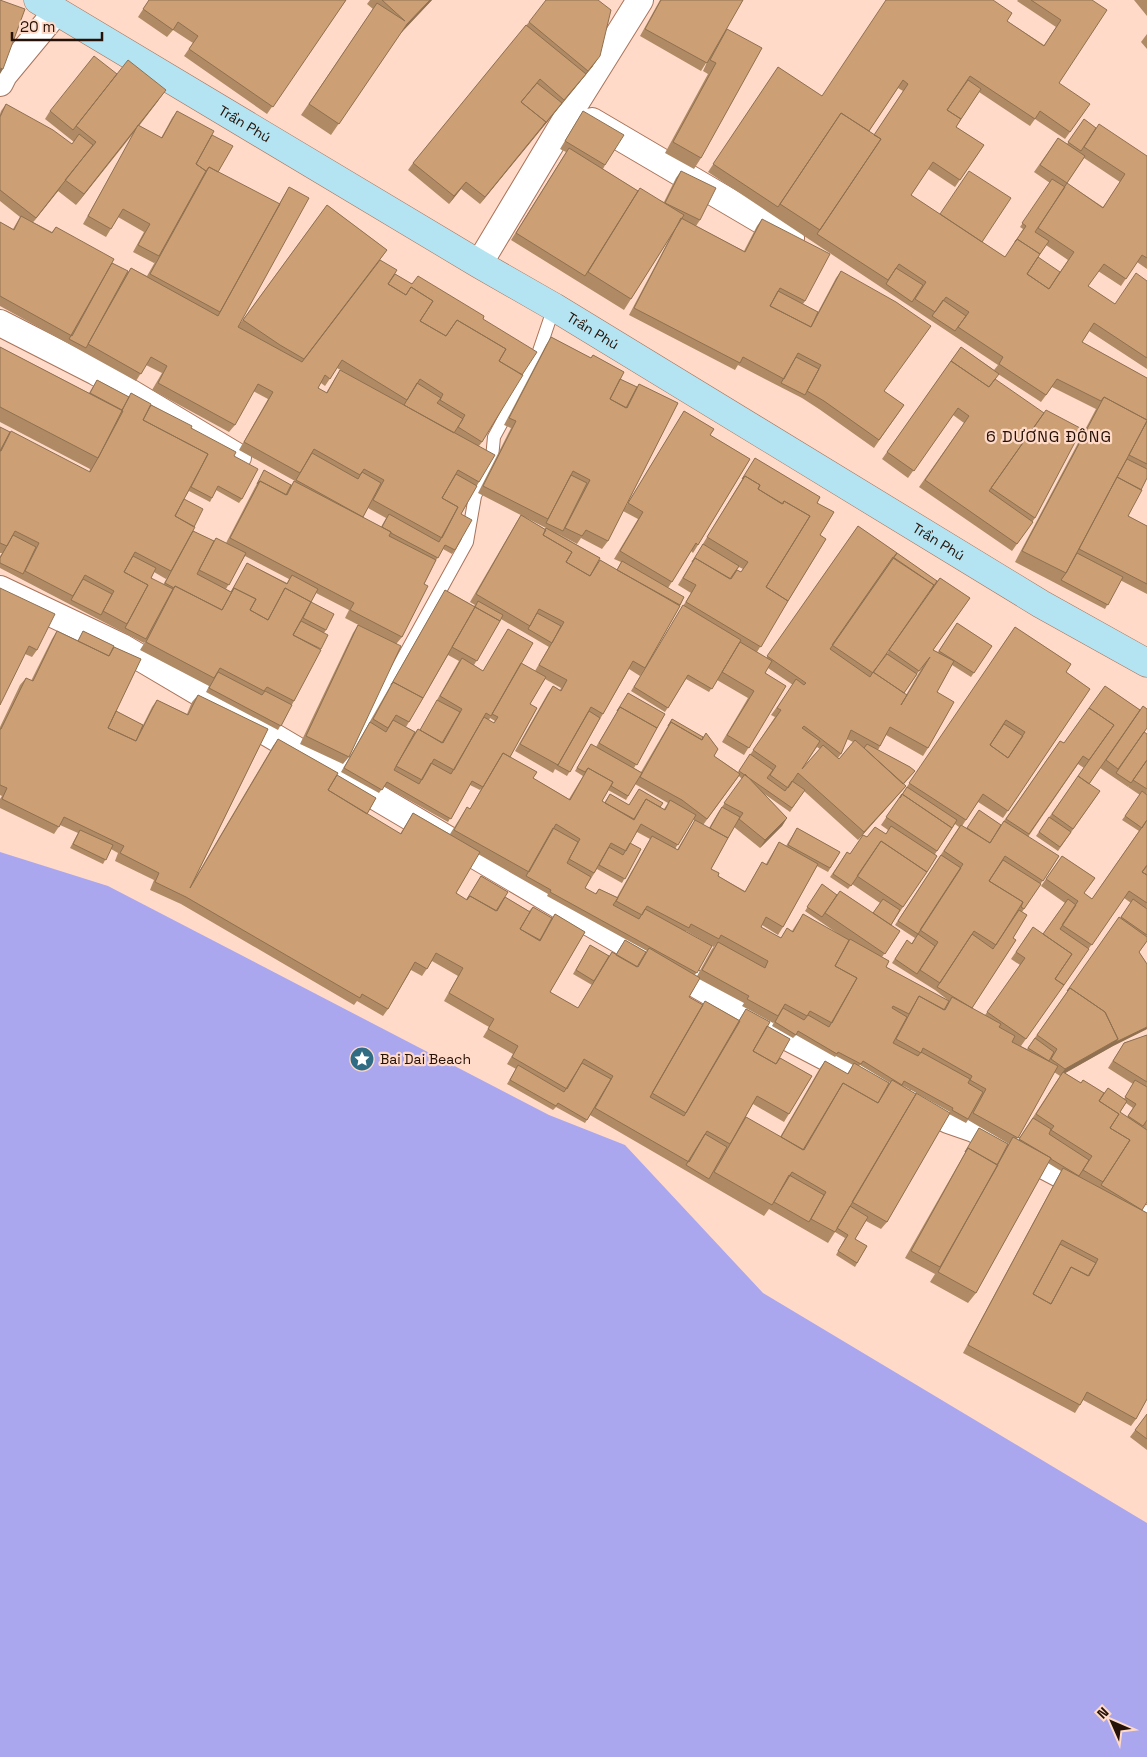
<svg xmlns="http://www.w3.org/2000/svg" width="1147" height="1757" viewBox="0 0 1147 1757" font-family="'Space Grotesk',sans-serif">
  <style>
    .water { fill: #aba7ee }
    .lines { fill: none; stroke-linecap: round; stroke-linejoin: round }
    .lane-casing { stroke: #a97359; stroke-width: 14 }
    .street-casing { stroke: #a97359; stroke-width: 28 }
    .secondary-casing { stroke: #a97359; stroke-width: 29 }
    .lane { stroke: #fff; stroke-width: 12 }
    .street { stroke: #fff; stroke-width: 26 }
    .secondary { stroke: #b4e3f1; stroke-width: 28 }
    .wall { fill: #af8a64; fill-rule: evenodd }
    .shaded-wall { fill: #8f7051 }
    .building { fill: #cca074; stroke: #8f7051; fill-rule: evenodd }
    .labels { text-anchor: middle; stroke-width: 4.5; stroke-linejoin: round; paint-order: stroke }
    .street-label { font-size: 14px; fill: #251107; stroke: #ffdac9 }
    .poi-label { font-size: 14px; fill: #251107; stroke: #ffdac9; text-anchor: start }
    .quarter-label { font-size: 16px; letter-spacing: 1px; fill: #251107; stroke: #ffdac9 }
  </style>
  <rect width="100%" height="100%" fill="#ffdac9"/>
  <path class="water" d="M0,852L108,886L549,1115L625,1145L763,1293L1147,1523V1757H0Z"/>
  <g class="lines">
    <defs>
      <path id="lane" d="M339,774L467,542L475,496L492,458L494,437L537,357L554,307"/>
      <path id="street" d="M0,83L4,75L57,11
        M592,121L791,238
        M479,264L572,109L640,0
        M0,323L96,372L238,457
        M0,589L122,647L564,908L791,1039L881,1086
        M916,1102L948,1120L974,1129L1147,1220"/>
      <g id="secondary">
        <path id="s1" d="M38,0L479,264L554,307L1041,604L1147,663"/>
      </g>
    </defs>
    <use href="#lane" class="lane-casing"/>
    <use href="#street" class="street-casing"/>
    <use href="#secondary" class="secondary-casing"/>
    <use href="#lane" class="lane"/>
    <use href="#street" class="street"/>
    <use href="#secondary" class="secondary"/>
  </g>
  <path class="wall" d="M149,0H346L267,114L184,56L193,43L173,30L167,37L138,17Z
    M370,0H432L400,34L331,135L301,115L373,9L367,4Z
    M660,0H743L722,36L727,29L701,158L694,169L665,153L708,74L703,71L708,60L701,71L640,36Z
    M1018,0H1092L1059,83L1070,132L1065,139L1035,119L1030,126L979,92L956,127L984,145L955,187L928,169L911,195L1005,257L1023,229L1020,227L1050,183L1034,172L1058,138L1067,144L1084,119L1096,128L1147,156V269L1137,262L1121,286L1098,271L1088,286L1115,304L1147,281V369L1089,331L1082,342L1147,378V478L1128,516L1147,526V594L1120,580L1105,609L1015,562L1096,409L1052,387L1041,402L998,374L995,379L1035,518L1012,551L919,487L964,423L953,415L908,478L882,459L961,347L994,370L998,365L708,172L778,67L821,96L1007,21L1044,45L1056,27L1017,1ZM898,88L903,91L874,135L869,131ZM1084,158L1120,182L1103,207L1067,183ZM1046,245L1068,260L1050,286L1038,257Z
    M1134,0H1147V16Z
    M529,22L593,66L480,204L461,189L449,204L408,170L413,163Z
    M1147,34V49L1141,42Z
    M117,74L158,101L139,126L161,138L172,118L177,111L212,135L218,172L279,204L289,187L239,325L327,205L387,250L379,261L395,274L412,284L483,319L482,442L479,446V482L461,514L455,550L452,554L443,549L435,562L424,584L402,637L397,643L349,757L343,764L300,744L353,633L358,625L376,634L345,618L349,610L316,593L311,602L326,630L324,633L294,701L278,730L206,692L209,686L140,650L145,642L144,643L0,568V556L2,553H0V427L89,472L90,469L0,422V347L89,393L97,380L129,397L131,393L191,428L234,456L242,499L239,503L216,490L210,502L189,491L184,499L194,527L193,531L214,541L216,538L226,543L264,470L291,485L295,481L239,450L268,399L253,391L235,425L229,432L152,390L162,373L146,365L136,381L0,306V222L13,229L20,217L0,201V114L1,111L6,104L72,144L74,142L45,119L50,111ZM136,130L83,224L106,237L118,217L144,232L133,252L154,263L155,262L147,276L131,268L128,272L112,263L56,227L52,232L33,222L58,191L76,205ZM337,368L351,376L340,370L326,393L318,388L321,383L325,386ZM368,508L386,518L381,527L363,517ZM245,556L289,579L287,583L247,563L231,592L226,589ZM154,572L166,579L168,576L163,585L151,578Z
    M583,111L605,165L603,169L638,191L664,202L676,178L681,171L700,220L696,226L744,251L757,226L762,219L805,301L803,304L818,312L836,278L841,271L884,391L904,405L874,448L819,409L802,398L738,365L735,370L629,315L672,234L624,310L511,240L566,152L560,149Z
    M551,337L591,358L593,355L624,372L620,379L637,387L639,384L678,403L608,541L602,549L581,538L577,544L555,532L600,558L596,566L600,560L617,570L621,562L614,559L638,519L623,511L684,411L714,429L710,435L750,459L698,545L693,553L691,551L668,588L684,597L680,606L645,668L640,676L629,669L567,776L555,769L553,773L515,751L548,693L553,686L560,690L561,688L545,679L530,704L537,708L510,757L537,772L533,778L569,799L583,776L575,771L591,744L596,747L628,693L665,714L634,768L641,772L672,719L703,737L706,733L718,749L714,756L738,772L748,758L775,717L771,715L793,685L768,668L765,673L786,686L744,755L722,742L748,698L717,680L709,692L686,679L665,712L631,691L691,593L678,585L755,458L820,497L817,503L834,512L820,535L826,539L757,652L766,658L858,526L937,581L940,578L970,598L933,650L938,652L957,623L992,646L971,677L952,665L937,692L954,702L928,748L923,756L886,735L878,750L910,767L915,771L904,784L906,786L900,793L858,840L804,791L790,812L763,793L787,818L782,826L760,848L734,827L711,869L719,873L718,876L745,891L762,862L766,864L779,842L786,846L797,828L840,852L828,872L817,866L783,927L778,935L762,925L761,927L781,938L787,928L792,931L803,914L847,940L805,911L822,884L837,895L840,891L873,913L880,903L852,884L848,889L830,877L847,852L850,854L863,835L867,837L875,827L886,834L888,830L881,825L1015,627L1071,664L1066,672L1090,689L1003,818L978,802L962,826L967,828L979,810L1001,825L1060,741L1064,743L1105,686L1140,710L1143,706L1147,709V728L1144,732L1147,734V941L1139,952L1147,964V1029L1113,1046L1065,1073L1081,1083L1083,1080L1104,1093L1108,1088L1124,1099L1133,1084L1108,1068L1124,1043L1147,1035V1202L1142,1210L1147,1213V1399L1136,1419L1131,1426L1083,1400L1075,1413L963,1353L1061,1171L1048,1163L976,1293L968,1303L930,1282L935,1274L905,1258L979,1128L1008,1144H1009L968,1120L966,1123L949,1114L887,1222L881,1229L866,1221L855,1239L867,1246L855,1267L836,1255L845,1238L835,1232L828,1243L769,1209L764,1216L590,1115L585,1123L556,1107L553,1110L507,1084L516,1069L507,1064L513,1054L483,1037L489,1027L444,1001L458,976L432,961L422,976L411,970L388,1009L383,1016L357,1001L354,1005L181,904L150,890L154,880L115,861L118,853L111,849L103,864L70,848L78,833L60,825L54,834L0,808V799L2,796L0,795V727L20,685L26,678L31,681L52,639L57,631L78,641L83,631L114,646L112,650L114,647L141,659L116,711L143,725L152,707L157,700L187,714L192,702L198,695L268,729L194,880L273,746L278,739L338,773L337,775L376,798L367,814L400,834L413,813L450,834L467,807L470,809L481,789L480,790L470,785L448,822L384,786L379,793L341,772L445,590L474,606L475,605L470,602L516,523L521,515L545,529L546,528L478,493L511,428L504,425L546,345ZM739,567L743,569L741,572L737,570L734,574ZM937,581L887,654L876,669L927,595ZM501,619L549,647L550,645L535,671L521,663L533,643L508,629L483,671L474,665ZM448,655L459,661L420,730L418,729L415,732L406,727L423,698ZM924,664L906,695L904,693ZM490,718L495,721L494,723L489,720ZM1109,732L1036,836L1058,851L1100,791L1089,784L1123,735L1100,768L1128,787L1129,786L1128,787L1140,795L1122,820L1139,831L1092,899L1084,893L1095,878L1062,856L1041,886L1065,903L1043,934L1033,927L1011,959L1020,965L985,1015L972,1008L1016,940L1013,938L1027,915L1022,912L1059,856L1028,837L1078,764L1084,768ZM847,739L853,742L839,759L838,758L841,754ZM817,747L820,749L802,769ZM739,776L742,779L719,811L709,828L703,825ZM635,784L668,803L664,809L660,807L663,803L639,789L629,805L610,794L604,803L602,801L608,790L626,800ZM693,819L695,821L690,828L677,850L675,849ZM955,824L959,827L895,925L915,938L911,944L907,940L892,963L935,990L949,1001L886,967L889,961L882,957L900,931L891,925L937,856L935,854ZM637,832L650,839L617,897L599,889L595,894L585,888L597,869L622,883L641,849L630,843ZM478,854L548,894L547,896L647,951L646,952L625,940L616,954L612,952L609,956L590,945L573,974L592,985L578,1008L550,992L585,932L555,914L552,918L533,907L529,911L505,897L502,901L508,892L481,876L466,900L456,893ZM1124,898L1131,903L1120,918L1119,917L1027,1049L1021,1046ZM686,931L714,947L717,943L712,949L697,976L695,975L712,946L686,932ZM699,979L744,1003L742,1006L773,1023L774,1022L772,1026L793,1038L796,1035L835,1057L836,1056L853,1065L847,1074L825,1061L820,1068L780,1137L746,1117L744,1120L753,1104L784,1122L812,1076L780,1058L777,1061L790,1039L767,1026L770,1022L746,1009L739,1020L705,1001L703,1005L689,997ZM860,1065L890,1083H889L859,1066ZM1054,1072L1060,1076L1018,1140L1017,1139ZM902,1085L950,1112V1113L915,1094ZM1126,1103L1133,1108L1127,1117L1120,1112Z
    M0,588L37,650L32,657L25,654Z
    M1147,1414V1450L1130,1437Z"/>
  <path class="shaded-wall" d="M430,0H432L400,34L407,24Z
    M600,56L593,66L480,204L485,197Z
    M0,68L3,69L0,74Z
    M166,90L158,101L76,205L84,194Z
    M466,182L461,189L449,204L454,196Z
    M63,183L58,191L31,225L36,218Z
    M906,786L900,793L858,840L864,832Z
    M787,818L782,826L760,848L765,840Z
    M1147,1027V1029L1113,1046L1060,1076L1065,1069L1118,1039Z"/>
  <path class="building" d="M0,0L25,9L3,69L0,68Z
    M149,0H346L273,107L189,49L198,36L178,22L173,30L143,9Z
    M382,0H430L407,24L339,124L309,104L377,3L405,21Z
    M546,0H598L611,10L600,56L588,71L529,22Z
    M661,0H743L707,63L645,29Z
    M886,0H993L1012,13L1007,21L1044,46L1061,20L1031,0H1092L1107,10L1059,83L1090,104L1070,132L1040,111L1035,119L970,76L947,110L961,119L956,127L984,145L960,180L933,162L911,195L1005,257L1017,239L1040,254L1027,274L1049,289L1074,252L1038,228L1067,183L1103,208L1125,174L1084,147L1099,124L1147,156V258L1142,255L1126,279L1104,264L1088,286L1115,304L1136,273L1147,281V358L1094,323L1082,342L1147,378V420L1104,397L1101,401L1057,379L1046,395L999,364L1003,357L958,327L969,312L946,297L935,312L915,299L926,282L899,264L888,280L817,234L881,139L874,135L908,84L903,80L869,131L841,113L778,207L713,164L778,67L822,96Z
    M526,25L586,74L564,100L540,79L521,102L546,122L485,197L466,182L454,196L413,163Z
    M727,29L762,48L701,158L673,142L716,63L710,60Z
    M94,56L117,74L73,130L50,111Z
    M128,60L166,90L84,194L65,180L96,142L76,126Z
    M968,80L981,89L961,119L947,110Z
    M537,83L562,103L543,126L546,122L521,102Z
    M6,104L53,130L72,144L79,134L93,145L36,218L0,190V117Z
    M177,111L214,131L196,164L206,171L159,256L138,245L150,224L123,209L111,229L88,216L138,125L162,138Z
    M583,111L624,135L605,165L565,141Z
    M841,113L881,139L820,230L780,204Z
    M1084,119L1096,128L1081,151L1068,142Z
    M212,135L233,146L218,172L209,167L206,171L196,164Z
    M1058,138L1085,156L1067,183L1040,165Z
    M569,148L638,191L585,276L516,233Z
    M209,167L280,204L220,312L150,274Z
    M681,171L716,188L700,220L665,203Z
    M969,171L1011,198L982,242L940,214Z
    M1052,179L1065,187L1035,232L1049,241L1040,254L1017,239L1015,242L1026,226L1022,223Z
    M289,187L309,198L238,327L302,362L380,260L397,270L388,284L406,295L411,287L433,301L420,321L446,336L457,320L506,349L499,361L523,375L482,442L458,427L465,415L440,400L443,394L420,379L407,400L342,360L330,379L325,375L318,388L327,393L340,370L495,455L479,482L458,470L442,498L458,507L442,538L373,500L384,480L364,469L360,475L314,449L300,473L244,442L273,392L258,384L235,425L158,383L167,366L151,357L141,374L88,344L131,268L218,316Z
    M640,188L684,215L631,299L588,272Z
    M327,205L387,250L304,359L280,345L243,320Z
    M21,216L52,233L56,227L114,259L72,336L0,296V222L14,230Z
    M681,218L745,252L762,219L830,254L805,301L780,288L770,306L811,327L841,271L896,302L931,326L884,391L904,405L879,440L824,401L807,391L821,365L798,353L784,379L743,357L740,363L634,308Z
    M1038,257L1060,272L1049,289L1027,274Z
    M112,263L128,271L86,348L69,339Z
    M896,268L923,285L912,302L886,284Z
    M395,274L412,284L418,276L484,316L483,319L537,352L522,375L499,361L506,349L457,320L446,336L420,321L433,301L411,287L406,295L388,284Z
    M778,291L818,312L811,327L770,306Z
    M943,300L966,316L955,331L932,316Z
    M551,337L591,358L593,355L624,372L610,399L627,408L639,384L678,403L608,541L586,530L582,536L565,528L590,480L573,471L548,519L483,486L516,421L509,418Z
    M0,347L123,411L98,458L0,407Z
    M961,347L999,374L989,387L951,361Z
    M796,357L819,369L805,395L781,383Z
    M951,361L989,387L995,379L1044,413L989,491L1033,522L1017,544L925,480L969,416L958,408L914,471L887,452Z
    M620,379L637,387L626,408L610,399Z
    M97,380L129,397L122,410L90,393Z
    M417,383L441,398L437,403L463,419L454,433L404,405Z
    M131,393L151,404L143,420L208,454L175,516L195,527L171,571L135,552L124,572L148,585L127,624L103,611L114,591L85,575L73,596L25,571L39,543L15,531L7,546L0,543V451H1L11,431L90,472L98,458Z
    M1104,397L1147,420V421L1066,573L1022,551Z
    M151,405L192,426L191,428L236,452L234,456L258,469L242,499L218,486L212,498L191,487L208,454L143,420Z
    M1046,410L1082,429L1035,518L991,488Z
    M684,411L714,429L710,435L750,459L698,545L696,543L672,582L620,551L643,512L628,503Z
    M1147,421V464L1129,455Z
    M0,427L10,432L0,451Z
    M312,453L358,479L362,472L381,483L363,517L296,480Z
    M755,458L820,497L817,503L834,512L820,535L826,539L788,601L766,587L810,516L784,501L782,504L758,489L760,485L745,476L742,479Z
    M1127,459L1147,469V478L1141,490L1117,477Z
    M264,470L291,485L286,495L260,481L257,484Z
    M456,474L477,486L461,514L472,520L455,550L445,545L438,558L391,533V532L382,527L389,514L439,542L458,507L442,498Z
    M571,475L587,483L563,531L546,523Z
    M745,476L760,485L758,489L783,504L784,501L810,516L766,587L788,601L761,647L686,602L696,585L683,578L695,558L731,579L737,570L741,572L748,562L707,537Z
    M1117,477L1142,490L1128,516L1147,526V584L1079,549Z
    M260,481L287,495L294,481L391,532L389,536L436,560L424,584L428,586L402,637L350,610L354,603L230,538Z
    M184,499L203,509L194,527L175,516Z
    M521,515L546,530L543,535L572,552L566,562L590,576L600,560L680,606L645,668L633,661L603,714L591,707L558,765L520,744L553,686L561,691L567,680L539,665L564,622L539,609L530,626L476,594Z
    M858,526L897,553L830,649L870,677L873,672L907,695L901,705L930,657L919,671L889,650L940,578L970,598L933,650L954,661L937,692L954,702L928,748L890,727L880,746L851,730L841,754L804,726L802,728L820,741L802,769L823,745L839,759L855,740L906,786L864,832L798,773L788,788L770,775L776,766L753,750L781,710L777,708L796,679L804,685L806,683L767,656Z
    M546,528L600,558L590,576L566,562L572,552L543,535Z
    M193,531L214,541L197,574L231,592L247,563L287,584L292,575L318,589L311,602L285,588L268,620L250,610L256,599L234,588L222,610L175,586L174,588L165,583Z
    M13,535L36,547L23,574L0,563V558Z
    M216,538L246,553L229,585L199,570Z
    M703,544L739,566L730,579L695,558L692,562Z
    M897,553L937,581L930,592L934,585L893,558Z
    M1077,553L1123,577L1108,605L1061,580L1066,573Z
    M133,556L156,568L151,578L173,589L146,639L125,628L148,585L124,572Z
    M893,557L934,585L873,673L832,645Z
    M622,561L684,597L680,605L617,570Z
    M83,579L112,594L101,615L71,600Z
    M175,586L222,610L234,588L256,599L250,610L268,620L285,588L311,602L293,635L321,650L294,701L267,687L264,691L220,668L214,678L146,642Z
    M0,588L55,614L37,650L29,646L0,705Z
    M445,590L475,607L478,601L503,615L500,621L475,607L423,698L393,682L391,685Z
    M311,602L334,614L326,630L303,618Z
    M683,605L741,640L712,689L688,675L668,708L634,687Z
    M475,607L500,621L477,661L452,647Z
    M537,613L561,626L552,643L528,629Z
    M301,621L328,635L321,649L293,635Z
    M957,623L992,646L974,673L939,651Z
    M358,625L401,646L349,757L306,736Z
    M1015,627L1071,664L1066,672L1090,689L1008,811L983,794L966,820L909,783ZM1006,720L1025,732L1008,758L990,745Z
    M508,629L533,643L491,716L486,713L454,770L434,759L422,780L396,766L418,729L443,743L462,709L440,696L462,658L483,671Z
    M57,631L109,656L114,647L141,659L108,728L136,741L157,700L188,715L198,695L268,729L190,888L278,739L338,773L328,790L401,834L413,813L480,852L456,893L467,900L470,896L497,911L505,897L530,912L520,929L540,941L555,914L585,932L550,992L578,1008L612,952L638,967L649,948L700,978L689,997L703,1005L650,1097L684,1116L746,1009L770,1022L753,1051L776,1064L780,1058L812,1076L789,1114L757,1096L730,1144L707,1131L689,1162L595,1108L613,1076L584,1059L567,1089L512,1057L518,1046L488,1029L494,1019L449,993L463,968L436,953L427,969L415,962L388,1009L362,994L360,998L186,897L155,882L159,873L120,853L124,846L64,817L59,827L2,799L7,788L0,785V729H1L26,678L33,681Z
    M83,631L114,646L109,656L78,641Z
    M740,642L772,661L765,673L786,686L749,748L727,735L754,691L722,672Z
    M887,654L917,674L904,693L873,672Z
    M521,663L546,677L530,704L537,708L510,757L503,753L483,787L472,781L451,819L387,782L382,790L344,768L370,722L386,732L393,720L415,732L394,770L419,784L431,763L451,774L484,717L494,723L498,717L492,714Z
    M218,672L262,695L265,691L292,705L281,726L209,688Z
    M393,682L423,698L409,722L396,715L388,728L373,719Z
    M1105,686L1140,710L1089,784L1078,776L1114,725L1089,708Z
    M628,693L665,714L657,728L620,707L617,711Z
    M437,700L460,712L442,743L420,730Z
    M1143,706L1147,709V728L1118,769L1106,760Z
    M620,707L657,728L637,765L599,743Z
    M1089,708L1114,725L1089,760L1083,756L1029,834L1006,819L1060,741L1064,743Z
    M116,711L143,725L136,741L108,728Z
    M589,711L600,718L570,772L557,765H558Z
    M672,719L703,737L702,740L671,722L668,726Z
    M671,722L702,740L706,733L718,749L714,756L740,774L707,819L682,800L640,777Z
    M1004,724L1023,736L1008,758L990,745Z
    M1144,732L1147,734V760L1131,783L1116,773Z
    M591,744L642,773L628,796L611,786L613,782L588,768L585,772L577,768Z
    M867,744L910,767L915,771L903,784L864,748Z
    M503,753L537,772L533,778L570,800L588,768L613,782L602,801L634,820L646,799L665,810L670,800L696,815L678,845L641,824L626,851L611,843L594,873L569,859L580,839L556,824L529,872L454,830L467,807L470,809Z
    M750,754L773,770L767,778L785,791L792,781L805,790L792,808L739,771Z
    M1147,760V789L1133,780Z
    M745,774L787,818L765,840L739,819L743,813L724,803Z
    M337,775L376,798L367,814L328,790Z
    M1078,776L1100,791L1073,829L1052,814Z
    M907,787L957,820L952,828L902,794L900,798Z
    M639,789L663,803L660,807L646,799L634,819L605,803L610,794L629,805Z
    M1142,791L1147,795V820L1142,828L1125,816Z
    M902,794L952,828L937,851L886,817Z
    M722,807L740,817L728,838L710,828Z
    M979,810L1001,825L990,843L967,828Z
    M1049,817L1071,832L1060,847L1039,832Z
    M695,820L728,838L711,869L719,873L718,876L745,892L762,862L767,865L779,842L818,864L783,927L766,917L761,927L781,938L787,928L793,932L803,914L849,940L835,966L857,978L832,1023L810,1011L807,1016L785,1004L778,1016L747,999L749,996L702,970L718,942L765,968L768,961L721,935L719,939L691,924L689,928L647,906L642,915L616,901L652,836L678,850Z
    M1147,820V865L1142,872L1147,875V903L1129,891L1092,945L1062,925L1078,901L1046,879L1062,856L1095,878L1084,893L1092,899Z
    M1004,821L1059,856L1043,881L1005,856L989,881L1023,902L996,945L974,931L940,983L920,970L938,942L920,930L963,864L944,851L961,825L990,843Z
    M891,826L937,856L927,872L881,841L851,886L833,874L847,852L850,854L863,835L867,837L875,827L886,834Z
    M553,828L578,842L567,863L591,877L585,888L596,894L599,889L618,898L613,905L639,919L645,909L712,946L697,973L550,892L551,890L526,876Z
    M797,828L840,852L830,868L788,845Z
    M80,830L113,845L106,860L73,844Z
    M881,841L927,872L903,907L857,876Z
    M630,843L641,849L625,879L599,865L609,847L623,855Z
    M941,855L961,868L918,934L898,921Z
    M1003,860L1041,884L1024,909L1021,907L1023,902L989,881Z
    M1147,866V875L1142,872Z
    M481,876L508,892L496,911L470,896L467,899Z
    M822,884L837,895L822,917L807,907Z
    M840,891L900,931L885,954L825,913Z
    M883,899L900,910L891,925L873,913Z
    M1068,899L1076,905L1060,929L1089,949L1064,985L1055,979L1072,954L1043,934Z
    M1133,899L1147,909V935L1121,917Z
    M533,907L552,918L540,940L520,929Z
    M1019,910L1027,915L1013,938L1016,940L972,1008L937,987L972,934L993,949Z
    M1119,917L1147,937V941L1139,952L1147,964V1027L1116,1042L1118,1039L1105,1012L1070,988L1067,991Z
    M1033,927L1072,954L1055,979L1064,985L1026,1039L987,1012L1025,958L1016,952Z
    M918,934L935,946L917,974L895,959L907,940L912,944Z
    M850,939L889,961L886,967L949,1001L944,1010L919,996L909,1014L893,1006L892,1008L907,1017L893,1043L918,1056L921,1052L970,1079L968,1083L983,1092L968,1119L952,1110L953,1108L904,1081L902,1085L863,1061L861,1064L838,1052L837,1054L798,1031L796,1035L775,1022L783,1008L804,1020L808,1015L829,1027L857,978L835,966Z
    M625,940L646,952L637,967L616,955Z
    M590,945L609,956L594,981L576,970Z
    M1070,988L1105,1012L1118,1039L1065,1069L1051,1059L1057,1049L1037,1035Z
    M919,996L945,1010L952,997L1001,1024L999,1027L1015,1036L1012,1042L1058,1066L1018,1138L973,1113L986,1089L970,1080L972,1076L923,1048L921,1053L896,1039Z
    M705,1001L740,1021L686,1113L652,1093Z
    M767,1026L790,1039L776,1064L753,1051Z
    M1147,1035V1082L1113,1061L1124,1043Z
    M1035,1038L1054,1052L1049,1061L1028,1048Z
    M825,1061L848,1074L854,1063L889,1083L878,1103L843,1083L803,1150L781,1137Z
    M582,1063L611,1079L587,1120L558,1103L556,1106L510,1080L518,1065L564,1092Z
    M1063,1072L1081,1083L1083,1080L1104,1093L1099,1101L1119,1114L1110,1128L1130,1140L1103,1182L1083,1170L1092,1156L1051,1130L1054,1126L1036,1114Z
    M892,1080L916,1094L835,1232L811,1219L826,1192L792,1172L772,1205L714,1172L746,1117L804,1150L843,1083L878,1103Z
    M1135,1080L1147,1087V1120L1143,1126L1128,1116L1136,1104L1125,1097Z
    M1108,1088L1127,1101L1120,1112L1147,1130V1202L1142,1210L1101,1185L1130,1140L1110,1128L1119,1114L1099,1101Z
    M916,1093L950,1113L887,1222L852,1202L916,1094Z
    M1033,1118L1051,1129L1049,1134L1089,1160L1079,1176L1051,1159V1158L1019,1139Z
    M979,1128L1008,1144L997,1165L968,1148L965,1152Z
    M705,1134L727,1147L709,1179L686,1165Z
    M1013,1137L1051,1158L976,1293L938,1272Z
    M968,1148L998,1165L940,1267L911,1251Z
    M1063,1168L1147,1213V1399L1136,1419L1087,1392L1080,1405L968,1345ZM1062,1240L1098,1259L1089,1276L1071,1267L1051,1304L1033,1294Z
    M789,1175L824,1195L809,1222L774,1202Z
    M850,1206L868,1217L855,1239L867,1246L857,1263L838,1251L848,1235L837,1228Z
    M1060,1244L1096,1263L1088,1276L1071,1267L1051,1304L1033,1294Z
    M1147,1414V1439L1135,1430Z"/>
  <defs>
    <symbol id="sight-disc" viewBox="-11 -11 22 22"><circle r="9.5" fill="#306d84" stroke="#ffdac9"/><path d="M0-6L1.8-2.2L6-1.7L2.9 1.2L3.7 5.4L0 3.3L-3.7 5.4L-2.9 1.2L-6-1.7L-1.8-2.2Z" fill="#fff"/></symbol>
  </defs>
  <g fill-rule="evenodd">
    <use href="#sight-disc" x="348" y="1045" width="28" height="28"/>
  </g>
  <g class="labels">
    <g class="street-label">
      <text dy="5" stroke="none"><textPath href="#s1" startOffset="241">Trần Phú</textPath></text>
      <text dy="5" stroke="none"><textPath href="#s1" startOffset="646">Trần Phú</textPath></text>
      <text dy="5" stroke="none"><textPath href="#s1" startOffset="1051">Trần Phú</textPath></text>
    </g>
    <g class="poi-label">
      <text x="380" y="1064">Bai Dai Beach</text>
    </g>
    <g class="quarter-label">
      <text x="1049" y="442">6 DƯƠNG ĐÔNG</text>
    </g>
  </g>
  <g transform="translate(1112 1722) rotate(315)" stroke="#ffdac9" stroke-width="4" paint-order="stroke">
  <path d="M0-4L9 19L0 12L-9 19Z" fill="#251107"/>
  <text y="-8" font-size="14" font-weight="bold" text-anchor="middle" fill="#251107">N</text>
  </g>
  <path d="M12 32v8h90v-8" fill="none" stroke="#251107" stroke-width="2.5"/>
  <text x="20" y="32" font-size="15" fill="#251107" stroke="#ffdac9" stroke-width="4" paint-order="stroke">20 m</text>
</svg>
